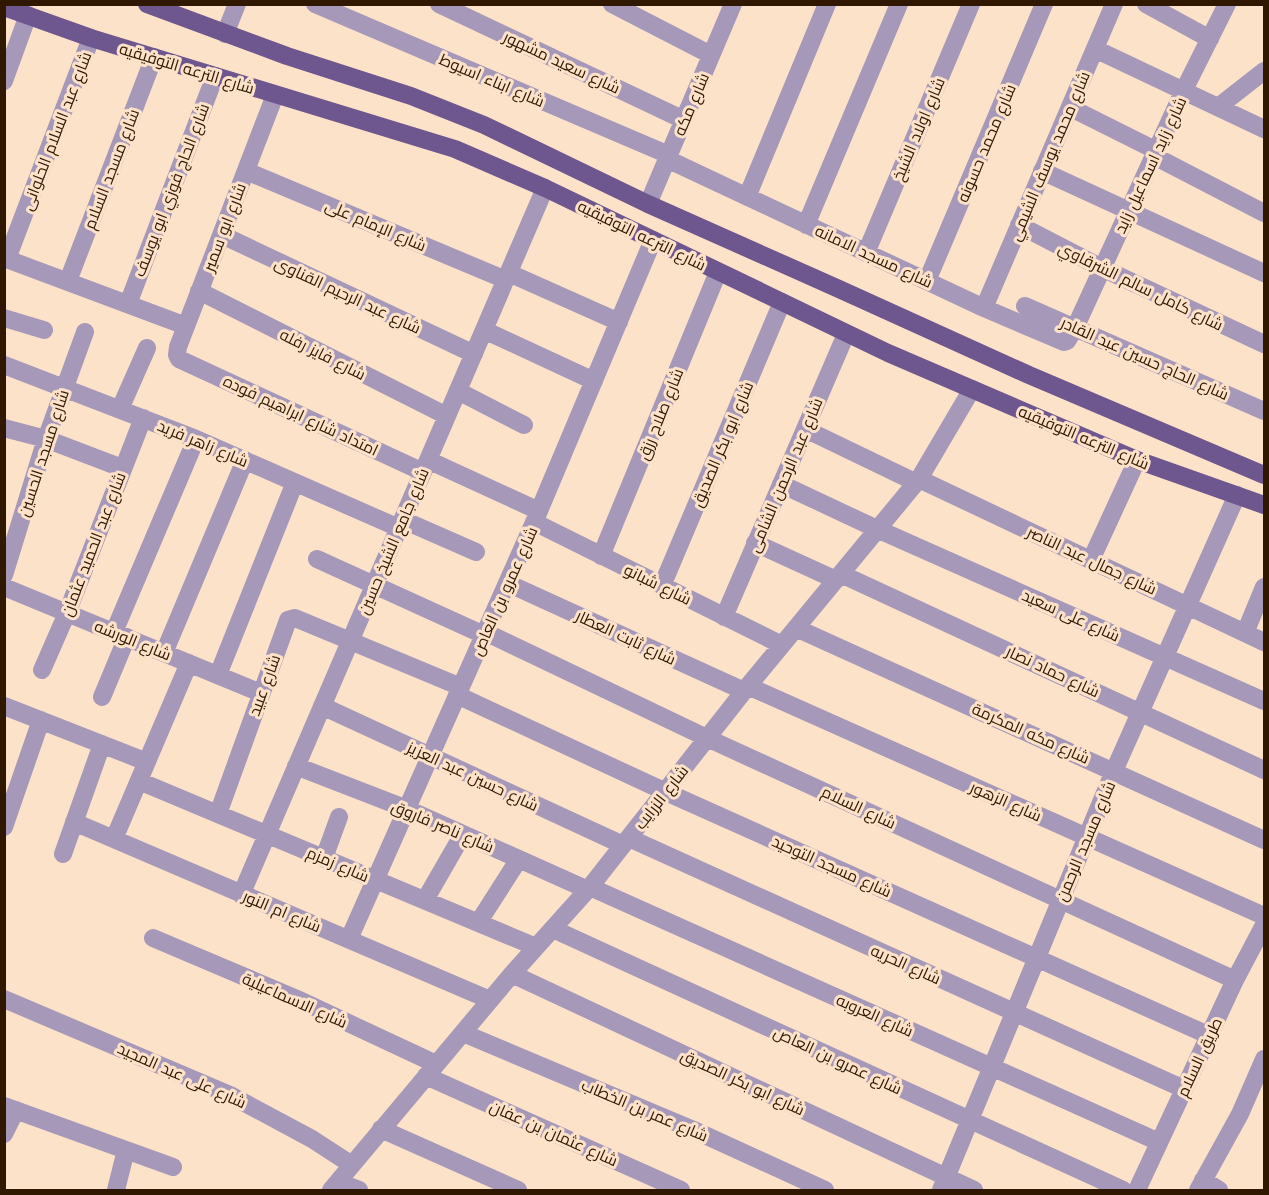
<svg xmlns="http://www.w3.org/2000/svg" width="1269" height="1195" viewBox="0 0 1269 1195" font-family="'Work Sans',Cairo,sans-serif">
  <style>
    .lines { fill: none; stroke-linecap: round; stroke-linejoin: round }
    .minor { stroke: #a598b9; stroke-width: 18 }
    .major { stroke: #6e568f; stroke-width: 18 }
    .labels { text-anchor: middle; stroke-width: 6; stroke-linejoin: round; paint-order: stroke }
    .street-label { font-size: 16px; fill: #301800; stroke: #fde2ca }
  </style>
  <rect width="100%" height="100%" fill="#fde2ca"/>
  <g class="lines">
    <path class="minor" d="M315,4L669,155
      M439,4L684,120
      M612,4L711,55
      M1146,4L1210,39
      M225,34L237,4
      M1095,49L1264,129
      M4,81L28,15
      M275,95L178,347L177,355L179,359L423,472
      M1218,107L1264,71
      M1071,108L1157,151
      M1154,156L1264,213
      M667,159L984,308L1064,342L1067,341L1075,328L1184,90L1227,4
      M246,171L506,280
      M1042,171L1264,273
      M747,197L827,4
      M648,204L733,4
      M806,225L899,4
      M1019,225L1102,268L1264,344
      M222,235L474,354
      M866,253L971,4
      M4,258L186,326
      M7,259L91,38
      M509,273L619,322
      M68,281L154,57
      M927,281L1044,4
      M199,291L447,416
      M128,304L215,76
      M1025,306L1264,411
      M984,308L1114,4
      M4,318L44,330
      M484,330L594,381
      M4,365L196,439L399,528
      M458,391L524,425
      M120,409L147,348
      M4,428L46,439L122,468
      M805,429L915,482
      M428,460L539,511
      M919,479L1264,642
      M781,484L877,529L1264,701
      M403,520L476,552
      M534,522L782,645
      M755,543L836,580
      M601,556L718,272
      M317,559L484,635
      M1091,560L1137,460
      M841,574L1264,770
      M4,575L46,439L85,332
      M507,583L744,691
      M662,586L782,302
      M4,587L261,693
      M724,617L846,334
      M796,628L1264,840
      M114,632L196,439
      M485,632L707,738L1235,980
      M1245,633L1264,587
      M164,653L245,460
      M42,670L67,613L143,418
      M218,675L295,482
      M748,686L1264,916
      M457,695L666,792L1208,1035
      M102,697L127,637
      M4,706L147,762
      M322,706L623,845
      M296,766L407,809L588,890
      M139,781L536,947
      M218,814L288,620L295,618L461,687
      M74,822L490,1000
      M4,827L41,720
      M629,838L1184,1089
      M114,839L189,663
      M63,854L102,744
      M324,858L339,817
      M590,887L1159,1142
      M241,895L545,188
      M425,900L463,834
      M478,923L519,859
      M553,929L1123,1190
      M153,938L297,999L436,1064
      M349,939L539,511L653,240
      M512,974L974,1190
      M4,999L230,1095L312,1139L352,1165
      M463,1033L696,1131L825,1190
      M426,1076L681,1190
      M4,1106L173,1167
      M381,1129L518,1190
      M4,1134L16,1110
      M1203,1180L1219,1190
      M338,1182L359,1190
      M116,1190L126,1150
      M331,1190L512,974L590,887L748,686L919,479L972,389
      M941,1190L1114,771L1237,495
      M1137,1190L1235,980L1264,925
      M1198,1190L1240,1114L1264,1059"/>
    <path class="major" d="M147,4L287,56L411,96L484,125L648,204L839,289L1029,375L1264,475
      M4,7L91,38L455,149L545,188L888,353L1137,460L1264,505"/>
  </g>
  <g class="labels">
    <g class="street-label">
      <text transform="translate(562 62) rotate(25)" y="6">شارع سعيد مشهور</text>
      <text transform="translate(187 68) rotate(17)" y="6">شارع الترعه التوفيقيه</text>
      <text transform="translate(492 80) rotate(23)" y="6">شارع ابناء اسيوط</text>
      <text transform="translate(691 104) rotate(-67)" y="6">شارع مكه</text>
      <text transform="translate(918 129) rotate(-67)" y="6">شارع اولاد الشيخ</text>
      <text transform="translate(56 131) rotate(-69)" y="6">شارع عبد السلام الحلوانى</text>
      <text transform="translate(986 143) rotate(-67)" y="6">شارع محمد حسونه</text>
      <text transform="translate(1049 156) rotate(-67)" y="6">شارع محمد يوسف الشيمي</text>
      <text transform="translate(1150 165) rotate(-65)" y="6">شارع زايد اسماعيل زايد</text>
      <text transform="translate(111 169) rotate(-69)" y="6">شارع مسجد السلام</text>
      <text transform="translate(171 190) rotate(-69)" y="6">شارع الحاج فوزي ابو يوسف</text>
      <text transform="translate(376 225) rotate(23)" y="6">شارع الإمام على</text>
      <text transform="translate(224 227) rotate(-69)" y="6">شارع ابو سمير</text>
      <text transform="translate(642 235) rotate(26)" y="6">شارع الترعه التوفيقيه</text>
      <text transform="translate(874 256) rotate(25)" y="6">شارع مسجد الامانه</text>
      <text transform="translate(1141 286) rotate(26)" y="6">شارع كامل سالم الشرقاوي</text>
      <text transform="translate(348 295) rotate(25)" y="6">شارع عبد الرحيم القناوى</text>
      <text transform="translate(323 354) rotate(27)" y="6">شارع فايز رفله</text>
      <text transform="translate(1145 358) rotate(24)" y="6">شارع الحاج حسين عبد القادر</text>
      <text transform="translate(660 414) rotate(-68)" y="6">شارع صلاح رزق</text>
      <text transform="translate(301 415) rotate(25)" y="6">امتداد شارع ابراهيم فوده</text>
      <text transform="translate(1084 437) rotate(23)" y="6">شارع الترعه التوفيقيه</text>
      <text transform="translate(203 443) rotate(23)" y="6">شارع زاهر فريد</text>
      <text transform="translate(722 444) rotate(-67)" y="6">شارع ابو بكر الصديق</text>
      <text transform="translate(43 453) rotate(-72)" y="6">شارع مسجد الحسين</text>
      <text transform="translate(785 475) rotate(-67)" y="6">شارع عبد الرحمن الشامى</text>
      <text transform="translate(393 541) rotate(-67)" y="6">شارع جامع الشيخ حسين</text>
      <text transform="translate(93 544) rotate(-69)" y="6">شارع عبد الحميد عثمان</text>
      <text transform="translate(1092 560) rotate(25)" y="6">شارع جمال عبد الناصر</text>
      <text transform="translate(658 584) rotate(26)" y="6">شارع شبانو</text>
      <text transform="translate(504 591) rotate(-66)" y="6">شارع عمرو بن العاص</text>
      <text transform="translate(1071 615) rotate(24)" y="6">شارع على سعيد</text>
      <text transform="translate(626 637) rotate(25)" y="6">شارع ثابت العطار</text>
      <text transform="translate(133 640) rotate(22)" y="6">شارع الورشه</text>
      <text transform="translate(1053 671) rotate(25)" y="6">شارع حماد نصار</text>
      <text transform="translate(264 685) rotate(-70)" y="6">شارع عبيد</text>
      <text transform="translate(1031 733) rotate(24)" y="6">شارع مكه المكرمة</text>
      <text transform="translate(473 776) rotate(25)" y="6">شارع حسين عبد العزيز</text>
      <text transform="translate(661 797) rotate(-52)" y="6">شارع الزرايب</text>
      <text transform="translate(1006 801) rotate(24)" y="6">شارع الزهور</text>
      <text transform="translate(859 807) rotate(25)" y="6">شارع السلام</text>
      <text transform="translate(443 826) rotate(23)" y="6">شارع ناصر فاروق</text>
      <text transform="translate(1085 841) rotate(-67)" y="6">شارع مسجد الرحمن</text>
      <text transform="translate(338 864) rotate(23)" y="6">شارع زمزم</text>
      <text transform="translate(832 866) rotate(24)" y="6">شارع مسجد التوحيد</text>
      <text transform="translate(282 911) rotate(23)" y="6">شارع ام النور</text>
      <text transform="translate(906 964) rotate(24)" y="6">شارع الحريه</text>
      <text transform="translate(295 1000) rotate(24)" y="6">شارع الاسماعيلية</text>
      <text transform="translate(875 1015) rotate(24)" y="6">شارع العروبه</text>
      <text transform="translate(1199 1057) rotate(-65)" y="6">طريق السلام</text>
      <text transform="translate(838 1060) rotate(25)" y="6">شارع عمرو بن العاص</text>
      <text transform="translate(182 1075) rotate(24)" y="6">شارع على عبد المجيد</text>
      <text transform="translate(743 1082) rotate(25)" y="6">شارع ابو بكر الصديق</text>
      <text transform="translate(645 1110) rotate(23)" y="6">شارع عمر بن الخطاب</text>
      <text transform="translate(554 1133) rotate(24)" y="6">شارع عثمان بن عفان</text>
    </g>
  </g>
  <rect width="1269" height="1195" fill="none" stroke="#301800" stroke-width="12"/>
</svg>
